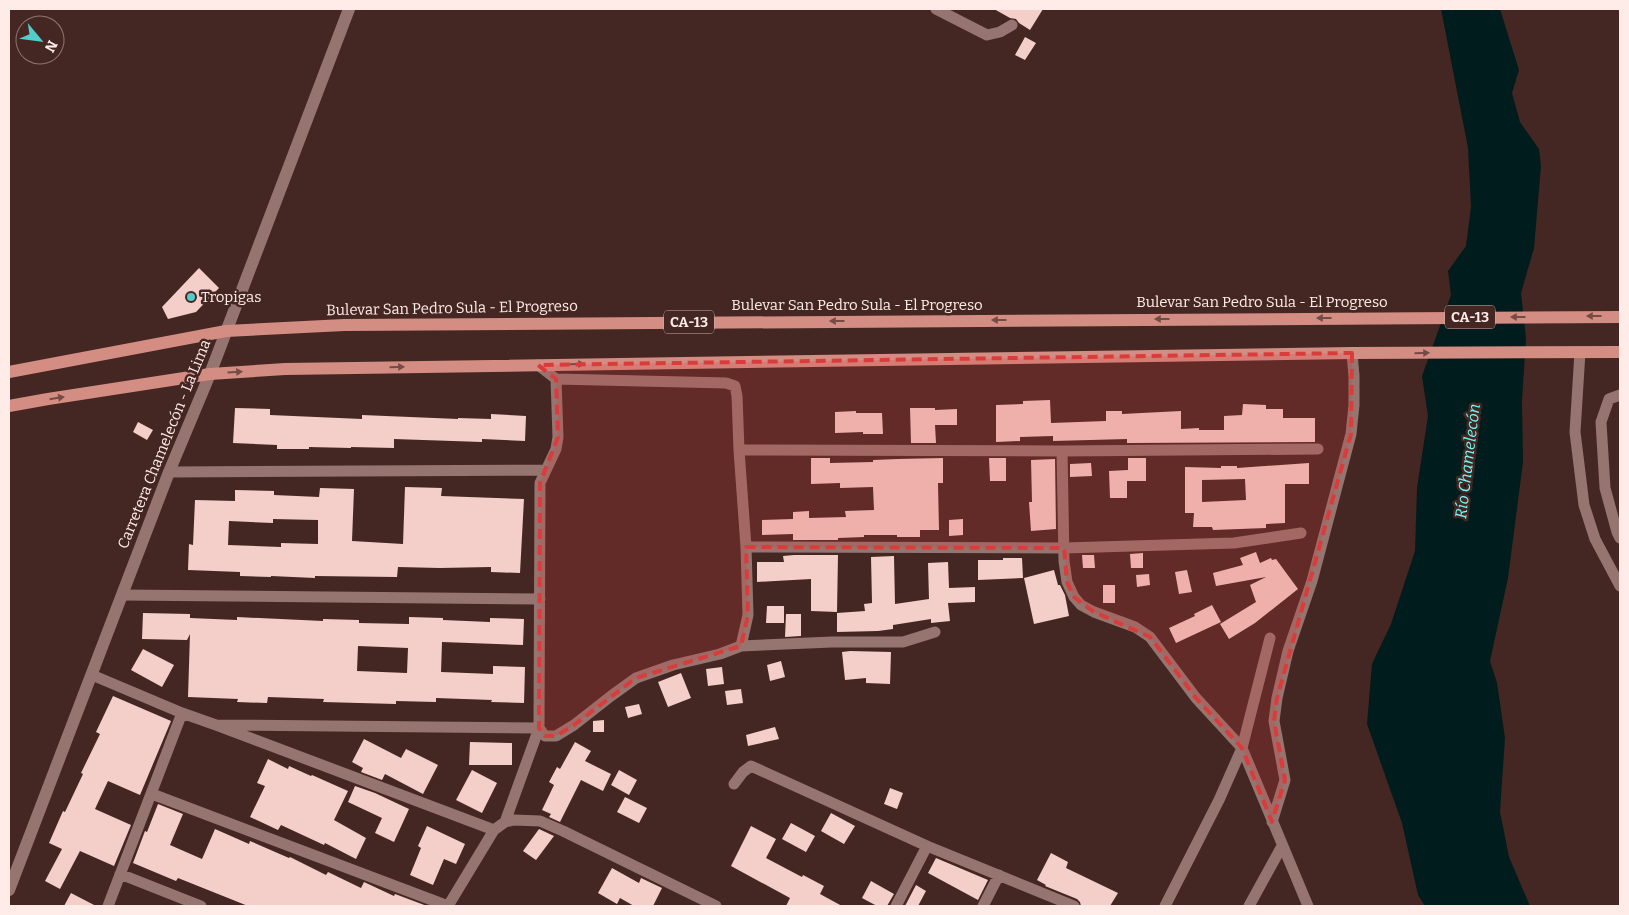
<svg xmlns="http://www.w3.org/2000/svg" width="1629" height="915" viewBox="0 0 1629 915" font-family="Bitter,serif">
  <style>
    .water { fill: #001c1c }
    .building { fill: #f4cec8; fill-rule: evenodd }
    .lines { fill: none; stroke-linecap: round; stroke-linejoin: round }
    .minor { stroke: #96746f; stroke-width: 11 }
    .tertiary { stroke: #96746f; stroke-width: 12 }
    .primary { stroke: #d48d83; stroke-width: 12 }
    .oneway { fill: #764b45 }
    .marked { fill: #da3c3b; fill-opacity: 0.2; stroke: #da3c3b; stroke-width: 4; stroke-dasharray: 10 6; stroke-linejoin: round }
    .poi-dot { fill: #53cdcb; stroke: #442723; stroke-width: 2 }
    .labels { text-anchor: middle; stroke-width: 5; stroke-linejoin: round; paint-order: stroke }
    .shield { fill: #442723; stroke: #c7b0ad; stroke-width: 1 }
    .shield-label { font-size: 14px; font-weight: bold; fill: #ffebe8 }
    .poi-label { font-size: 15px; fill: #ffebe8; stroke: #442723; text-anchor: start }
    .street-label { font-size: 15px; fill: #ffebe8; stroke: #442723 }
    .water-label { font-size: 16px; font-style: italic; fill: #70fdfa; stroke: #442723 }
  </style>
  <rect width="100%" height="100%" fill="#442723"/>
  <path class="water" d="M1441,9H1500L1519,70L1512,93L1520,122L1539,149L1541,166L1534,248L1521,293L1526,339L1522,400L1523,462L1508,578L1490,661L1497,683L1505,738L1500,812L1509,857L1530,906H1425L1418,895L1402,823L1367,724L1372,664L1391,624L1415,551L1417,488L1428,416L1422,376L1451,295L1448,271L1466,246L1471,207L1468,148Z"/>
  <path class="building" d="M994,9H1043L1030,30L1019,23L1016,19L1010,18Z
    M1025,37L1036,43L1025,60L1015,55Z
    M199,268L219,288L196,312L168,319L162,307Z
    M1050,400L1051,423L1106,421V411H1122V414L1181,411V429L1199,428V430H1224V416L1242,415L1243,404L1266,405V409H1283V418H1315V442L1127,443V439L1053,441V436L1020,437V441L996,442V405L1023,404V401Z
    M235,408L270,409V415L362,419V415L458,419V418L491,419V414L526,416L525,441L482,439V442L394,439V448L351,447V448L309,447V449H277V445L233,443Z
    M910,408H935V410L957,409V425H935L936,443H911Z
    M856,411V413H882L883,434H863V432L835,433V412Z
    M138,422L153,430L147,440L133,432Z
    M811,458H830V463L873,462V460L898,459L943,458V483H938L939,530H920V537H897V535H864V537L838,538V540H793V534L762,535V520L793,519V512L809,511V518L846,517L845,511L874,510L873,487L840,488V483L811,484Z
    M989,458H1006V481H990Z
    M1128,458H1146V481H1127V498H1110L1109,471L1128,470Z
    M1055,459L1056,529L1031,531L1029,502H1032L1031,460Z
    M1091,463L1092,476L1070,477V464Z
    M1309,463V484H1285V523L1266,524V528L1213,530L1212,527H1193L1194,513H1185V467L1221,468V466H1237V468ZM1245,479L1246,500L1202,502V480Z
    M405,487L442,488L441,496L524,499L520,573L491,572V567L440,568L398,567L397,577L315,576V578L271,576V577L240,576V572L188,570L189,544L193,545L195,500L235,501V490L274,491V495L319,497L320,488L354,489L352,541L403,544ZM273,519L318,520V544L281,543V547L228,545L229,521L273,523Z
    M963,519V535L949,536V520Z
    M1256,552L1260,563L1271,558L1272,560L1276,559L1298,589L1255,623L1229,639L1220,624L1256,602L1250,585L1266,577L1216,586L1213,573L1243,565L1240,558Z
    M1143,553V568H1131L1130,554Z
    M794,555H838L837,612L811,611V579L757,582V562H784L783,556Z
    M1082,555H1094L1095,568H1083Z
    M894,556L895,604L929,599L928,563L948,562L949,588L975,587V602L948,603L950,621L931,623V619L893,625V629L878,631L837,632V613L865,611L864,604L872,603L871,557Z
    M1003,558H1022L1023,578L978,580V560H1003Z
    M1054,570L1058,585H1060L1065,595L1069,616L1034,624L1024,578Z
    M1187,570L1192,592L1179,594L1175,572Z
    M1149,574L1150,585L1137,587L1136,575Z
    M1103,585H1115V603H1103Z
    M1212,605L1221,622L1176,643L1169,628L1195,616L1194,614Z
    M767,606H784V623H766Z
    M143,613L190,614V618L237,620V617L323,621V619L359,620V623L409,624V617L443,618V620L490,622V618L524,619L523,645L442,642L441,672L493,674V666L525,667L524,703L491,702L492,700L436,698V702L396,701V704L323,702L324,699L268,697L267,703L237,702L238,699L188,697L190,634L187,640L142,639ZM358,646L408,648L407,673L357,671Z
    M786,614H801V636L785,637Z
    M143,649L174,665L162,687L131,670Z
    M850,651L891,652L890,684L866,683V678L845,680L842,652Z
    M781,661L785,677L770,681L767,665Z
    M722,667L724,684L708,686L706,669Z
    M681,673L691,698L668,707L658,682Z
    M741,689L743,703L727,705L725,691Z
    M113,696L171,721L140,795L108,781L95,809L131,825L114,866L80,851L60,889L45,881L62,849L49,843L63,811L65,812L83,774L81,773L100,734L96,732Z
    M639,704L642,714L628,718L625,707Z
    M604,720V732H593V721Z
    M775,727L779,739L748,746L746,735Z
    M364,739L401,758L406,749L438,765L423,794L385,774L382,780L361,772L363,768L352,762Z
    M470,742L512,743V765H469Z
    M575,742L591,751L585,761L611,774L603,791L581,780L560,822L549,817L551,814L542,810L554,785L549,782L557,767L560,769Z
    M268,759L288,769L289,766L311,776L312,775L348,791L334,820L366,838L356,859L325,843L324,845L281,825L278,830L250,817L265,786L257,783Z
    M472,770L497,783L482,813L456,800Z
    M619,770L637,780L629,795L611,785Z
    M355,786L375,793L409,809L394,842L375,833L382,818L348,802Z
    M890,788L903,793L897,809L884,804Z
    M625,797L647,808L639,823L617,812Z
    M158,804L183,814L170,845L202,859L215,829L249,844L250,841L289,858L290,857L326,875L328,872L361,888L364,882L394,896L395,894L427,906H248L178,878L176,881L133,863L145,831L147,832Z
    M831,813L855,826L844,844L821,831Z
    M791,823L815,836L806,852L782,839Z
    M427,826L465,844L456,864L444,859L433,885L410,875L421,848L418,846Z
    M751,826L776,839L766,858L802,877L803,875L824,886L820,894L842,906H786L790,898L731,866Z
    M539,829L554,836L536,860L523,851Z
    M1051,853L1068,862L1066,868L1118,893L1110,906H1081L1080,902L1077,899L1045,886L1046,885L1037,880Z
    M936,858L988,880L978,900L928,873Z
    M612,868L639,883L641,878L662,888L653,906H634L620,898L617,904L598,893Z
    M871,881L894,894L887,906H877L862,898Z
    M916,885L926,891L918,906H905Z
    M71,893L96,906H64Z"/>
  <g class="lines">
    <path class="minor" d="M936,9L987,35L1000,32L1012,25
      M1580,352L1575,432L1584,505L1595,539L1620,586
      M538,365L556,379L726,383L735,386L737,396L739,450L746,547L748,615L741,646
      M1620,395L1609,399L1601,422L1605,488L1617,532L1620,538
      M739,450L1062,451L1318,449
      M1062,451L1064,561L1067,582L1074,597L1081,605L1094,612L1135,627L1150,637L1196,698L1242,748L1308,906
      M169,472L545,470
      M746,547L1064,548L1234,543L1301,533
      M122,595L540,599
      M92,675L182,713L216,725L494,830
      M216,725L539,728L545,736H556L574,725L611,696L636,678L673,665L720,654L741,646L832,642H903L935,632
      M734,784L743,772L751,766L927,846L1074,906
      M152,794L448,906L494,830L505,822L539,728L540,483L556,449L558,437L556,379
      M505,822L514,820L540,821L563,831L716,906
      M1272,822L1285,780L1274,721L1277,698L1288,651L1312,581L1351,434L1354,405V376L1352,353
      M120,874L201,906
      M108,906L182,713
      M896,906L927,846
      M983,906L999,875
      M1165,906L1219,800L1242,748L1270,638
      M1249,906L1282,846"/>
    <path class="tertiary" d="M9,890L169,472L210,374L349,9"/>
    <path class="primary" d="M9,372L226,331L344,325L1620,317
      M9,406L48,399L210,374L285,369L1352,353L1620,352"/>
  </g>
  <defs><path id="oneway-solid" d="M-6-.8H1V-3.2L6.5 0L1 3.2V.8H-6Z" transform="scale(1.25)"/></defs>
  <g class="oneway">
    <use href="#oneway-solid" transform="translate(1594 316) rotate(-180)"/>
    <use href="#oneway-solid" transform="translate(1518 317) rotate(180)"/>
    <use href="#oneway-solid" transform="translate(1324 318) rotate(180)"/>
    <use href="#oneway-solid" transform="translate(1162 319) rotate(180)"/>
    <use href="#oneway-solid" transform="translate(999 320) rotate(180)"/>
    <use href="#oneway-solid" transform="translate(837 321) rotate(180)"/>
    <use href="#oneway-solid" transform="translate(1422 353) rotate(-1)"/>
    <use href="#oneway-solid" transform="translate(577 364) rotate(-1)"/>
    <use href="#oneway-solid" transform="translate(397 367) rotate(-1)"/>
    <use href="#oneway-solid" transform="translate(235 372) rotate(-4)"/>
    <use href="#oneway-solid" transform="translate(57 398) rotate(-9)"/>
  </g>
  <path class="marked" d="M1352,353L1351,434L1277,698L1274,721L1285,780L1272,822L1242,748L1196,698L1150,637L1094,612L1074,597L1067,582L1064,548L746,547L748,615L741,646L636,678L574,725L556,736H545L539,728L540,483L558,437L556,379L538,365Z"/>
  <circle class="poi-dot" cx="191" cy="297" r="5"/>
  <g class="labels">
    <g class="shield">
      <rect x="1445" y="305.5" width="50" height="23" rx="4"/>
      <rect x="664" y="310.5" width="50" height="23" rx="4"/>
    </g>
    <g class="shield-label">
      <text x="1470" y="322">CA-13</text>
      <text x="689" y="327">CA-13</text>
    </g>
    <g class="poi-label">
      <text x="201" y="302">Tropigas</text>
    </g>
    <g class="street-label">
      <text x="1262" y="307">Bulevar San Pedro Sula - El Progreso</text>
      <text x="857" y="310">Bulevar San Pedro Sula - El Progreso</text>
      <text transform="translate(452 308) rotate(-1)" y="5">Bulevar San Pedro Sula - El Progreso</text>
      <text transform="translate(164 444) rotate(-68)" y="5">Carretera Chamelecón - La Lima</text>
    </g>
    <g class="water-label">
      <text transform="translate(1467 461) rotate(-83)" y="6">Río Chamelecón</text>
    </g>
  </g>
  <rect width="1629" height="915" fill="none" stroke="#ffebe8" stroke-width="20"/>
  <g transform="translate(40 40) rotate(119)"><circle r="24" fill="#442723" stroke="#8f7572"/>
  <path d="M0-4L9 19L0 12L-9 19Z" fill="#53cdcb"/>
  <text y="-8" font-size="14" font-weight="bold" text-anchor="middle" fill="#ffebe8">N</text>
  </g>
</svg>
